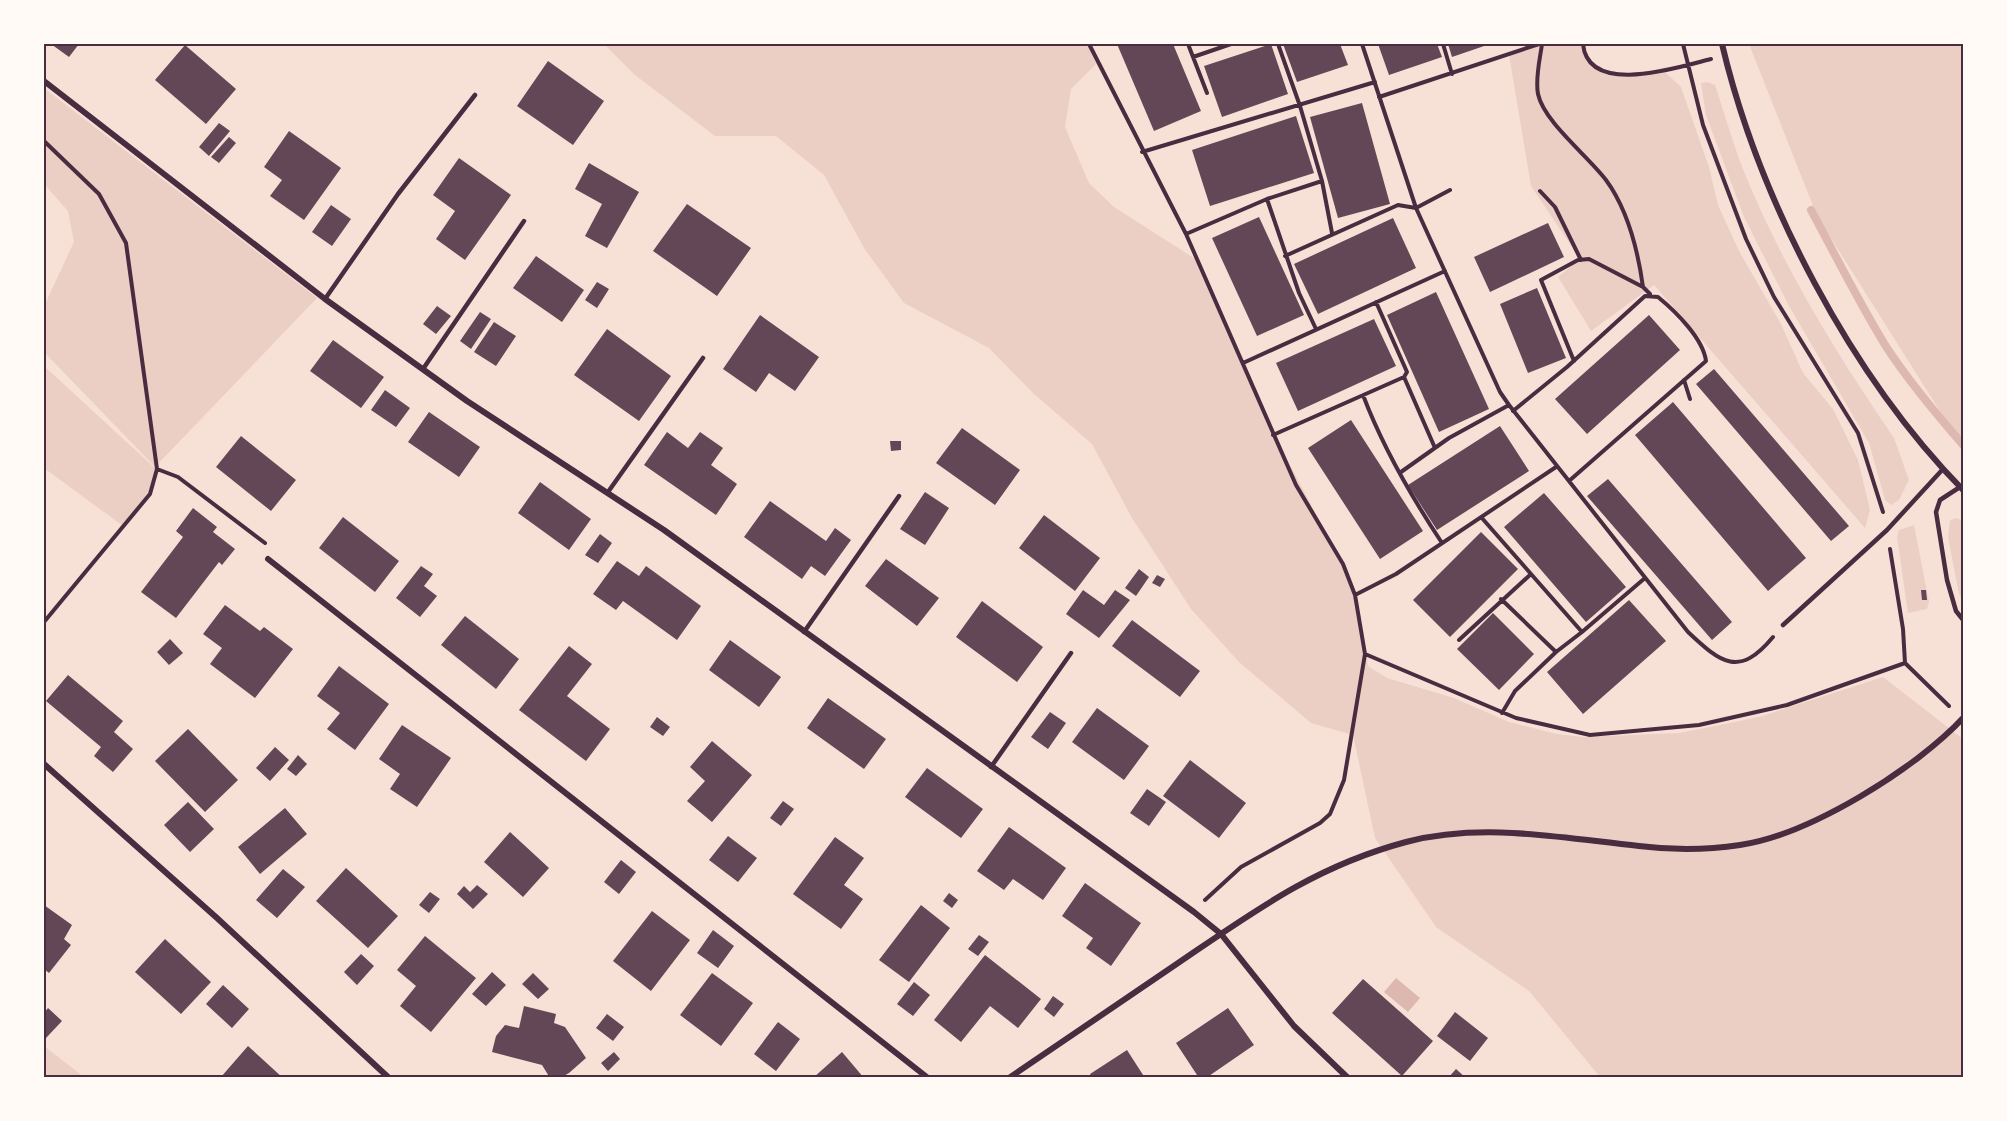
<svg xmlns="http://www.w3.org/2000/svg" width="2007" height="1121" viewBox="0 0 2007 1121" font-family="'Sofia Sans Condensed',sans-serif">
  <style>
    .green { fill: #ebcfc5 }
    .water { fill: #dcb8b0 }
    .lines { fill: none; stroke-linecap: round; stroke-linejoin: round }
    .stream { stroke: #dcb8b0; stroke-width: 8 }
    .building { fill: #644757 }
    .path { stroke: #4a2c40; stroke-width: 4 }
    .service { stroke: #4a2c40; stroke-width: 4.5 }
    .minor { stroke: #4a2c40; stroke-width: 6 }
    .neatline { fill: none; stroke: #4a2c40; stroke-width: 2 }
  </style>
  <rect width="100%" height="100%" fill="#f7e1d7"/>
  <path class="green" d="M604,44H1087L1096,64L1071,89L1065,127L1089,183L1114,207L1200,262L1272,431L1335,550L1357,600L1368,666L1387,678L1454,698L1509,722L1557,734L1583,737L1679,733L1730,723L1762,716L1883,677L1963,739V1077H1600L1529,991L1436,927L1375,838L1353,735L1311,723L1239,662L1191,609L1132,518L1092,444L1034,394L989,348L904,303L864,248L824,175L776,136H715L635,75Z
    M1541,44H1582C1586,83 1638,74 1665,72L1681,87L1709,167L1718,205L1739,251L1781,324L1803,373L1833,409L1858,460L1870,510L1865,528L1654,285L1591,331L1558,277L1580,259L1531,186L1509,55Z
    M1749,44H1963V444L1955,435L1817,216Z
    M1707,82L1715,85C1727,121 1737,158 1753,193C1791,280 1840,359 1894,438L1909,480L1899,500L1891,505L1885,500L1869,443L1789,306L1744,217L1706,115L1701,83Z
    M44,88L317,298L155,467L44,352V306L74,242L68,211L44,184Z
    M44,366L156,469L149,492L123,526L44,468Z
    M1956,518L1963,521V601L1959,594L1948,537L1950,520Z
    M1914,525L1929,602L1927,609L1908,613L1897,537L1899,530Z
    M44,1046L84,1077H44Z"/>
  <path class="water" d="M1396,978L1420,998L1408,1012L1384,992Z"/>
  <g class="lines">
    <path class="stream" d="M1811,210C1836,256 1859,303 1887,348C1910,383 1937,415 1964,446"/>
  </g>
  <path class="building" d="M51,44H79L69,57Z
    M1117,44H1173L1201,111L1154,131Z
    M1271,44L1288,94L1222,117L1204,66Z
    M1283,44H1340L1348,65L1297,82Z
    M1378,44H1437L1442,57L1389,75Z
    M1448,44H1490L1452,57Z
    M185,45L236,89L206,124L155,80Z
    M548,61L604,101L573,145L517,106Z
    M1362,103L1390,204L1338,218L1310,117Z
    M1296,116L1314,173L1210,206L1192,150Z
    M219,123L230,131L209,156L199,147Z
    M289,131L341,168L304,220L270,196L282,180L264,167Z
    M229,137L236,143L219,163L211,157Z
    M459,158L511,195L465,260L436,239L455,211L433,195Z
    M589,163L639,192L607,248L585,236L602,204L575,189Z
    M687,204L751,248L717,296L653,251Z
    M331,205L351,219L332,246L312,232Z
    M1259,217L1304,315L1257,336L1212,238Z
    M1393,218L1416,268L1318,314L1294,264Z
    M1548,223L1564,257L1490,292L1474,257Z
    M536,256L584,290L562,322L513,288Z
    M597,282L609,289L597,308L585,300Z
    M1537,288L1566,358L1528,373L1500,304Z
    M1436,292L1489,409L1439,432L1387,315Z
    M437,306L451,316L436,334L423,324Z
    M480,312L491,319L471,349L460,341Z
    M760,315L819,357L795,391L769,373L756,392L723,369Z
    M1649,315L1680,350L1587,434L1555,399Z
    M1374,319L1396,366L1298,411L1276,363Z
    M494,322L516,336L496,366L474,352Z
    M607,329L671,376L639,421L574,375Z
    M333,340L384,377L361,408L310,371Z
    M1714,369L1849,526L1831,541L1696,384Z
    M385,390L410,408L396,427L371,410Z
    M1673,402L1806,558L1768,591L1635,435Z
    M429,412L480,447L459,477L408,442Z
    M1351,420L1423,531L1380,559L1308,448Z
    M1500,426L1529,471L1437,530L1408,485Z
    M962,428L1020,470L995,505L936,463Z
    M667,432L688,448L700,432L723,448L711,465L737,484L716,515L644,465Z
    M241,436L296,480L271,511L216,467Z
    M890,441H901V450L891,451Z
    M1608,479L1732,622L1712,640L1587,496Z
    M540,482L591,519L569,550L518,513Z
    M925,492L949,508L925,545L900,529Z
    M1544,493L1626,587L1586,622L1504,527Z
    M770,501L826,541L835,528L851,540L825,576L811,566L802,579L744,537Z
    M193,508L217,527L213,532L235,549L222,565L219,562L176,618L141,592L183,537L176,531Z
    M1044,515L1100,558L1075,591L1019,548Z
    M343,517L399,561L375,592L319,548Z
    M1481,532L1518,569L1450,637L1413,600Z
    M600,534L612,543L598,563L585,555Z
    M886,559L939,598L917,626L865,586Z
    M617,561L639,576L646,566L701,606L677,640L623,601L616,610L593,594Z
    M421,566L433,574L424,586L437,596L420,617L396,598Z
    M1139,569L1149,577L1136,596L1125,588Z
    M1157,575L1165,579L1160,587L1152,583Z
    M1083,590L1104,605L1115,590L1130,600L1099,638L1066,614Z
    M1921,590H1926L1927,600H1922Z
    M1629,600L1666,641L1583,714L1547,672Z
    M982,601L1043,647L1017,682L956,637Z
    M225,605L260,631L264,627L293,649L255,698L210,664L222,648L203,634Z
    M1493,613L1534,654L1499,690L1457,649Z
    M465,616L519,659L496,689L441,645Z
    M1132,620L1200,671L1180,697L1112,646Z
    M170,639L183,653L169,665L157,652Z
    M730,640L781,677L759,707L709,670Z
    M569,646L592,664L567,696L610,729L586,761L519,710Z
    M339,666L389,704L355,750L327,729L340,713L317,696Z
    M68,675L123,721L114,732L133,749L113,772L94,756L101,747L46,701Z
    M828,698L886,739L864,769L807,728Z
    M1097,708L1149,746L1124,780L1072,742Z
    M1050,712L1066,723L1048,749L1031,737Z
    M657,717L670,727L663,736L650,727Z
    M402,725L451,758L417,807L390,789L400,774L379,759Z
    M188,729L238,780L205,812L155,761Z
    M712,741L752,775L712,822L687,801L705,781L690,767Z
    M275,747L289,760L270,781L256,768Z
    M298,755L307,764L296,776L287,769Z
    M1190,760L1246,803L1219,838L1163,796Z
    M927,768L983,809L961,838L905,797Z
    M1147,789L1166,802L1149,826L1130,813Z
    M783,801L794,809L781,826L770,818Z
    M188,802L214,829L190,852L164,825Z
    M285,808L307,834L260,874L238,847Z
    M1009,827L1066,868L1043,900L1013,879L1004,890L977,871Z
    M510,832L549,868L523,897L484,862Z
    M728,836L757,858L738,882L709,860Z
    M835,837L864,858L844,885L863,899L841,929L793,894Z
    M621,860L636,872L619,894L604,882Z
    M346,868L398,916L368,948L316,901Z
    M283,869L305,887L277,918L256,900Z
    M1085,883L1141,923L1111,966L1086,948L1093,938L1062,916Z
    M477,885L488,894L473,909L457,894L464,886L470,892Z
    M430,892L440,899L429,913L419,905Z
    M949,893L958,900L952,908L943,901Z
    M44,905L72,925L64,939L71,945L49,973L44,969Z
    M921,905L950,928L909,982L879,960Z
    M652,911L690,940L651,991L613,961Z
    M713,930L734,946L718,968L697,953Z
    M979,935L989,942L978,956L968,949Z
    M425,936L476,978L431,1032L400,1006L416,986L397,970Z
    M165,939L211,982L181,1014L135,972Z
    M361,954L374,966L357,985L344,972Z
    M985,955L1041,999L1018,1028L990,1006L961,1042L934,1020Z
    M492,972L506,985L486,1006L472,994Z
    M533,973L549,989L538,999L522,984Z
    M712,973L753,1003L721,1046L680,1015Z
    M1363,979L1433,1041L1402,1076L1332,1013Z
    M914,982L930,995L913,1016L897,1004Z
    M223,985L249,1009L232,1028L206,1004Z
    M1053,996L1064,1004L1054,1017L1044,1009Z
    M524,1006L556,1014L554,1023L565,1027L586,1058L569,1073L560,1078H550L542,1065L492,1052L496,1036L505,1025L519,1028Z
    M48,1008L62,1021L46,1038L44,1036V1013Z
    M1228,1008L1254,1045L1206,1078H1199L1176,1043Z
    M1455,1012L1488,1038L1470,1061L1437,1036Z
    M607,1014L624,1027L613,1041L596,1028Z
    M778,1022L800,1039L776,1071L754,1054Z
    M248,1046L283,1078L221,1077Z
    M1127,1050L1145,1078H1092L1090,1074Z
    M614,1052L620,1059L608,1071L601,1063Z
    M842,1052L864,1078H813Z
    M1456,1069L1466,1078H1448Z"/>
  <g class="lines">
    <path class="path" d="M1089,44L1186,234L1296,485L1343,564L1355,595L1365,654L1344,780L1330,814L1320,823L1241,867L1205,900
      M1188,44L1207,93
      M1362,44L1416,208L1500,392L1509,405L1688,632C1721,663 1739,678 1773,637
      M1443,44L1452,74
      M1542,44C1540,59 1535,78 1538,94C1544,122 1588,156 1606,180C1628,210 1638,251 1643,287
      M1583,44C1588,97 1679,67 1711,59
      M1683,44L1703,125L1746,239L1774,297L1858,433L1883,512
      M1193,57L1231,44
      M1379,97L1539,44
      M44,141L99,194L126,243L157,469L150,494L44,622
      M1142,152L1375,82
      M1322,181L1332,233
      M1540,191L1555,207L1581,260
      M1267,199L1299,293L1316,329
      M1186,234L1267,199L1322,181L1300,106L1278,44
      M1285,256L1398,205L1416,208L1450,190
      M1574,361L1541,280L1578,260L1589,259L1643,287L1650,294
      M1243,363L1445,271
      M1404,377L1435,448
      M1684,380L1690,399
      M1363,395C1383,448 1411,496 1442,543
      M1513,411L1567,367L1645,296L1658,297C1675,311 1703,338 1706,361L1569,481
      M1273,435L1404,377L1407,372L1376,302
      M157,469L178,477L265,543
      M1401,472L1449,438L1509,405
      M1531,574L1582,632L1556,652
      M1355,595L1396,574L1556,467
      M1501,599L1556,652L1515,691L1502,713
      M1582,632L1645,578
      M1459,640L1531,574L1481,517
      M1365,654L1516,718L1590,735L1699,725L1787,705L1905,663L1903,629L1890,549
      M1905,663L1949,706"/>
    <path class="service" d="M325,299L398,194L475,95
      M423,369L524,221
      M1960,487L1940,500L1936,512L1947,580L1956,611L1964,621
      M608,492L703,358
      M1783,625L1887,530L1943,469
      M804,632L899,496
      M991,767L1071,653"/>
    <path class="minor" d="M1722,44C1759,200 1851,376 1964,491
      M44,81L325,299L467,401L664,530L1194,912L1221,934L1294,1026L1348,1078
      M268,559L928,1078
      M44,764L217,918L389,1078
      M1009,1078C1067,1039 1124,1000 1181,961C1256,910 1316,866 1406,842C1483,822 1561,838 1639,846C1671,850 1707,850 1740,845C1809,835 1916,769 1964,717"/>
  </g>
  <rect width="2007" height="1121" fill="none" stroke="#fffaf5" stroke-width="90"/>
  <rect x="45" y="45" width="1917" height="1031" class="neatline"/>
</svg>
